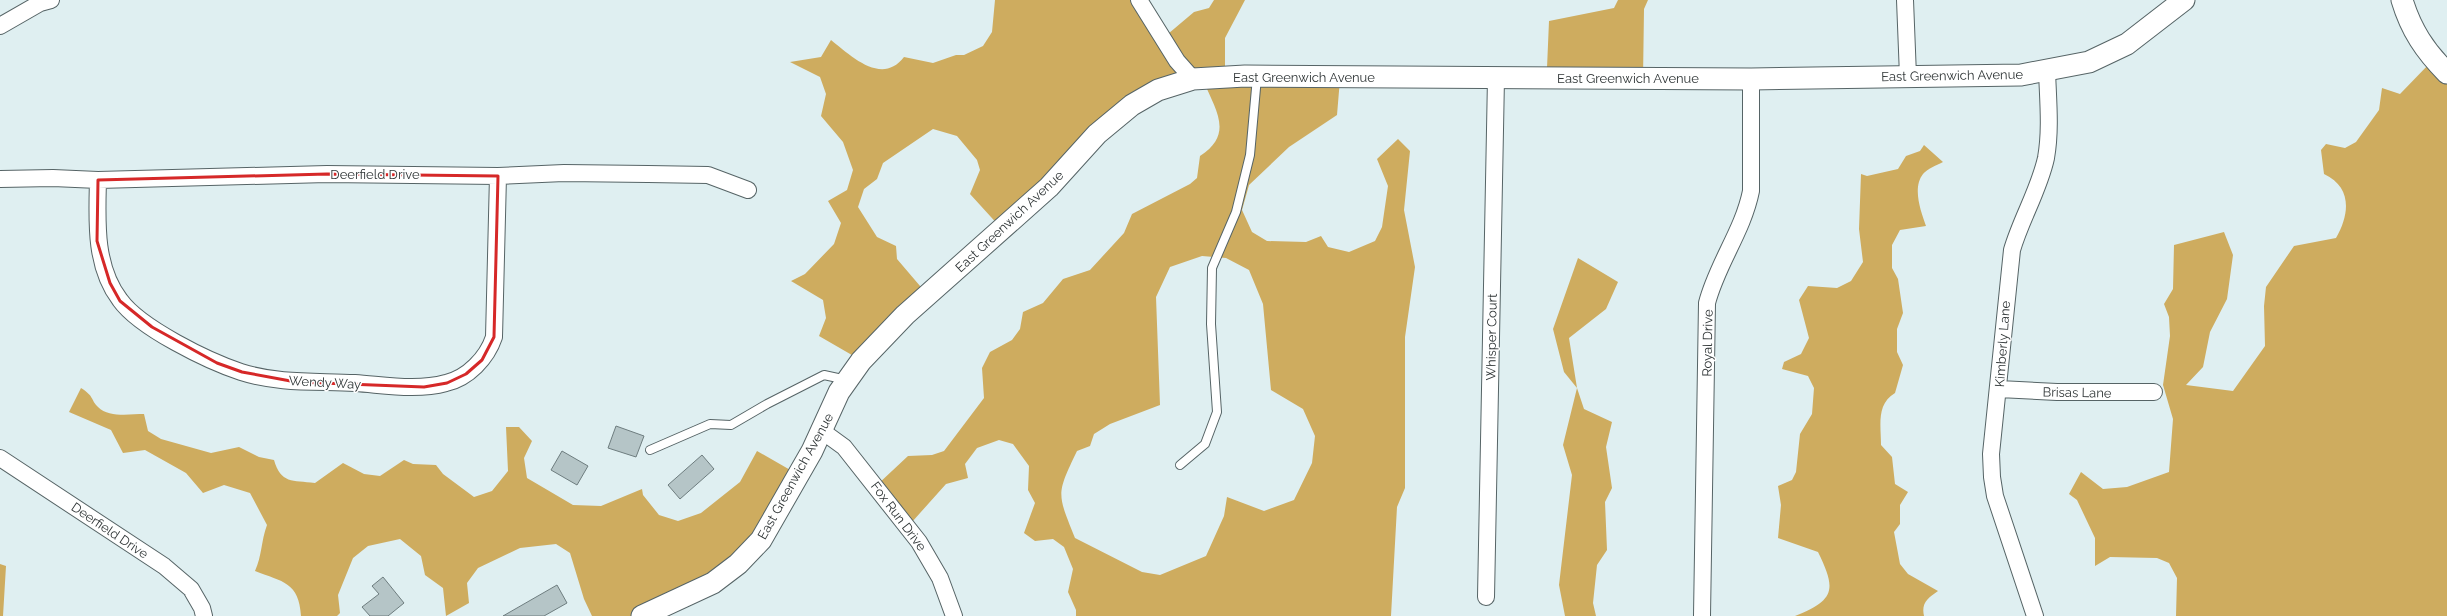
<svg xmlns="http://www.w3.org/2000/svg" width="2447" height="616" viewBox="0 0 2447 616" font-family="Raleway,sans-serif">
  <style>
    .forest { fill: #ceac5f; fill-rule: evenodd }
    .building { fill: #b5c5c7; stroke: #6e7d7f }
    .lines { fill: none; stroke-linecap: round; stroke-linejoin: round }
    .service-casing { stroke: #566466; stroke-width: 10 }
    .minor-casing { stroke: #566466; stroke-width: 18 }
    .tertiary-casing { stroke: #566466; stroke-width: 23 }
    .service { stroke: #fff; stroke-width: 8 }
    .minor { stroke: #fff; stroke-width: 16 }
    .tertiary { stroke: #fff; stroke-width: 21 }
    .marked { fill: none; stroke: #d62828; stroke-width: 3; stroke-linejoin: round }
    .labels { text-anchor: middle; stroke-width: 3; stroke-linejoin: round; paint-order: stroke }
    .street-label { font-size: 13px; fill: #2f3536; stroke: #fff }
  </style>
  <rect width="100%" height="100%" fill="#dfeff1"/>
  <path class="forest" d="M995,0H1137L1162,39L1194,12L1209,8L1214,0H1245L1225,38V77L1340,79L1337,115L1289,147L1249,185L1242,210L1252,232L1267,241L1306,242L1321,236L1328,247L1349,252L1375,241L1382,227L1388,186L1377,159L1398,139L1410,151L1404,210L1415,267L1405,337V488L1397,507L1391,616H1076V610L1068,592L1073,569L1064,547L1053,539L1035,541L1024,533L1035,503L1028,490L1029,466L1013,444L999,440L977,448L965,464L968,478L946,484L912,522L877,485L908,456L932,455L944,451L984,398L982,368L990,352L1012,340L1020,329L1023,312L1043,303L1063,279L1090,270L1124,233L1132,214L1190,184L1197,178L1200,156C1234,134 1216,111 1203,80L1154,91L1001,228L970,194L980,170L977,160L957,136L933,129L883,163L877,179L864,189L858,207L877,237L896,246L897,259L926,293L864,362L819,336L826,318L823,300L791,281L805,274L834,244L841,223L828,201L847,190L853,170L843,142L821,116L826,94L820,77L790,62L821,57L831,40C851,56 882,86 904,57L933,63L956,55H964L983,46L992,32ZM1202,256L1226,258L1249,270L1263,304L1271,390L1303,409L1315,436L1312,463L1294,500L1264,511L1227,497L1224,516L1206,556L1160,575L1142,572L1075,538C1057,493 1056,495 1077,451L1090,446L1094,434L1110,424L1160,405L1156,297L1170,267Z
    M1618,0H1648L1644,9L1643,79L1547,68L1549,21L1614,8Z
    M2431,62L2447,75V616H2176L2177,578L2169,563L2157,558L2110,557L2095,566V538L2077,500L2069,494L2081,472L2103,489L2127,487L2169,472L2173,419L2163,385L2170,336L2169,317L2164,304L2173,289L2174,245L2224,232L2233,255L2227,299L2210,332L2203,367L2186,385L2233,391L2265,346L2264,306L2266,287L2294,246L2336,238C2350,214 2352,187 2324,174L2321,150L2326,144L2345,148L2356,142L2379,110L2382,88L2400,94Z
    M1924,145L1943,162C1937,165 1927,169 1923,174C1912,188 1921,212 1926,226L1900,230L1892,245V268L1898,279L1903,313L1897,329V352L1903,365L1895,393C1876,404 1881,426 1881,445L1892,457L1895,484L1908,492L1900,505V524L1894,532L1900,564L1908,574L1938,591C1928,598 1921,603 1924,616H1795C1836,600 1836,589 1818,552L1778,538L1781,505L1778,486L1792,480L1796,472L1800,434L1812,414L1814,388L1808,376L1782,369L1784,362L1801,354L1809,338L1799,300L1808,286L1837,288L1851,281L1863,262L1859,229L1861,174L1867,176L1898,169L1906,156L1920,151Z
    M1578,258L1618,282L1606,309L1569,338L1577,388L1584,409L1612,422L1606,447L1612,488L1605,502L1607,550L1597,565L1593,603L1596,616H1565L1559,585L1572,475L1563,445L1577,388L1564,372L1553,329Z
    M81,388C95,397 90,399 98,407C109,418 130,414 144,414L148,431L161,439L211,453L239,447L259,457L274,460C281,484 292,480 315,483L343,463L364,474L380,476L404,460L413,464L436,465L443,474L474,497L492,491L508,471L506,427H519L532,441L524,458L527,478L573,505L601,506L642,489L643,495L659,515L678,521L701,513L740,482L757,451L792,471L761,542L644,616H592L584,599L570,553L556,544L520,548L478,568L467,583L469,603L446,616L443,588L425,575L421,556L400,539L368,546L353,558L338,595L340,613L337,616H301C299,582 283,582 255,571C262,556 261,541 267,525L250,493L224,485L203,493L186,473L145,450L123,453L111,430L69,412Z
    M0,564L6,566L3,616H0Z"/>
  <path class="building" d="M616,426L644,436L636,457L608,448Z
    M562,451L588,466L577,485L551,470Z
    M702,455L714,469L680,499L668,485Z
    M383,577L404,603L388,616H370L362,607L379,594L372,586Z
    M557,585L567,603L544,616H503Z"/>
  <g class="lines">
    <defs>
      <path id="service" d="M650,450L710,424L731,425L767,404L824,375L847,380
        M1180,465L1205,444L1217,412L1211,324L1212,268L1236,212L1250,155L1257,77"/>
      <path id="minor" d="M1139,0L1177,61L1193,79
        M1905,0L1908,76
        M0,26L40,3L51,0
        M0,179L53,178L98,180L327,174L498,176L564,173L648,174L708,175L748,190
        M98,180C97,220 94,266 120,300C140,328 208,361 241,372C278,384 317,381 355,383C385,385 417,391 446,383C468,378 487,358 494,337L498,176
        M1999,389L2057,392H2154
        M822,431L844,447L919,542L940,578L954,616
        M0,458L164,566L191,589L202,608L204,616
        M1486,597L1496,78
        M1702,616L1707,303C1717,264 1743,231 1751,191V79
        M2035,616L1995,496L1992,477L1991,454L2012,250C2021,219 2039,190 2046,158C2051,130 2048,100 2047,71"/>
      <path id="tertiary" d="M2402,0C2411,30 2425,51 2447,73
        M642,616L713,583L738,564L761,540L812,451L839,392L861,361L905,315L1049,187L1097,134L1132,105L1158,90L1193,79L1245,76L1751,79L2021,75L2089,62L2127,44L2184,0"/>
    </defs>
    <use href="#service" class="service-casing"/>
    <use href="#minor" class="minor-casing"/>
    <use href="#tertiary" class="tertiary-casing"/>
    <use href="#service" class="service"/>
    <use href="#minor" class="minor"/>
    <use href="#tertiary" class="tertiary"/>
  </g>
  <path class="marked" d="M327,174L498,176L494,337L482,360L466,374L447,383L424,387L296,382L242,372L217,363L152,327L120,301L110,283L97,241L98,180Z"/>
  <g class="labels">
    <g class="street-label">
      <text transform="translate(1952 75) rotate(-1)" y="5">East Greenwich Avenue</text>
      <text x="1304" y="82">East Greenwich Avenue</text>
      <text x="1628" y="83">East Greenwich Avenue</text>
      <text x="375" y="179">Deerfield Drive</text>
      <text transform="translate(1009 221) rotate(-43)" y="5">East Greenwich Avenue</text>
      <text transform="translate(1491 337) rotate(-89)" y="5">Whisper Court</text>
      <text transform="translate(1707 343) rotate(-89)" y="5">Royal Drive</text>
      <text transform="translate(2002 344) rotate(-86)" y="5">Kimberly Lane</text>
      <text transform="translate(325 382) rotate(3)" y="5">Wendy Way</text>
      <text transform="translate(2077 392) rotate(1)" y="5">Brisas Lane</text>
      <text transform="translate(795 476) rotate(-61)" y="5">East Greenwich Avenue</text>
      <text transform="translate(899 516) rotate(53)" y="5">Fox Run Drive</text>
      <text transform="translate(110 530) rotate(34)" y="5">Deerfield Drive</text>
    </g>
  </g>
</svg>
